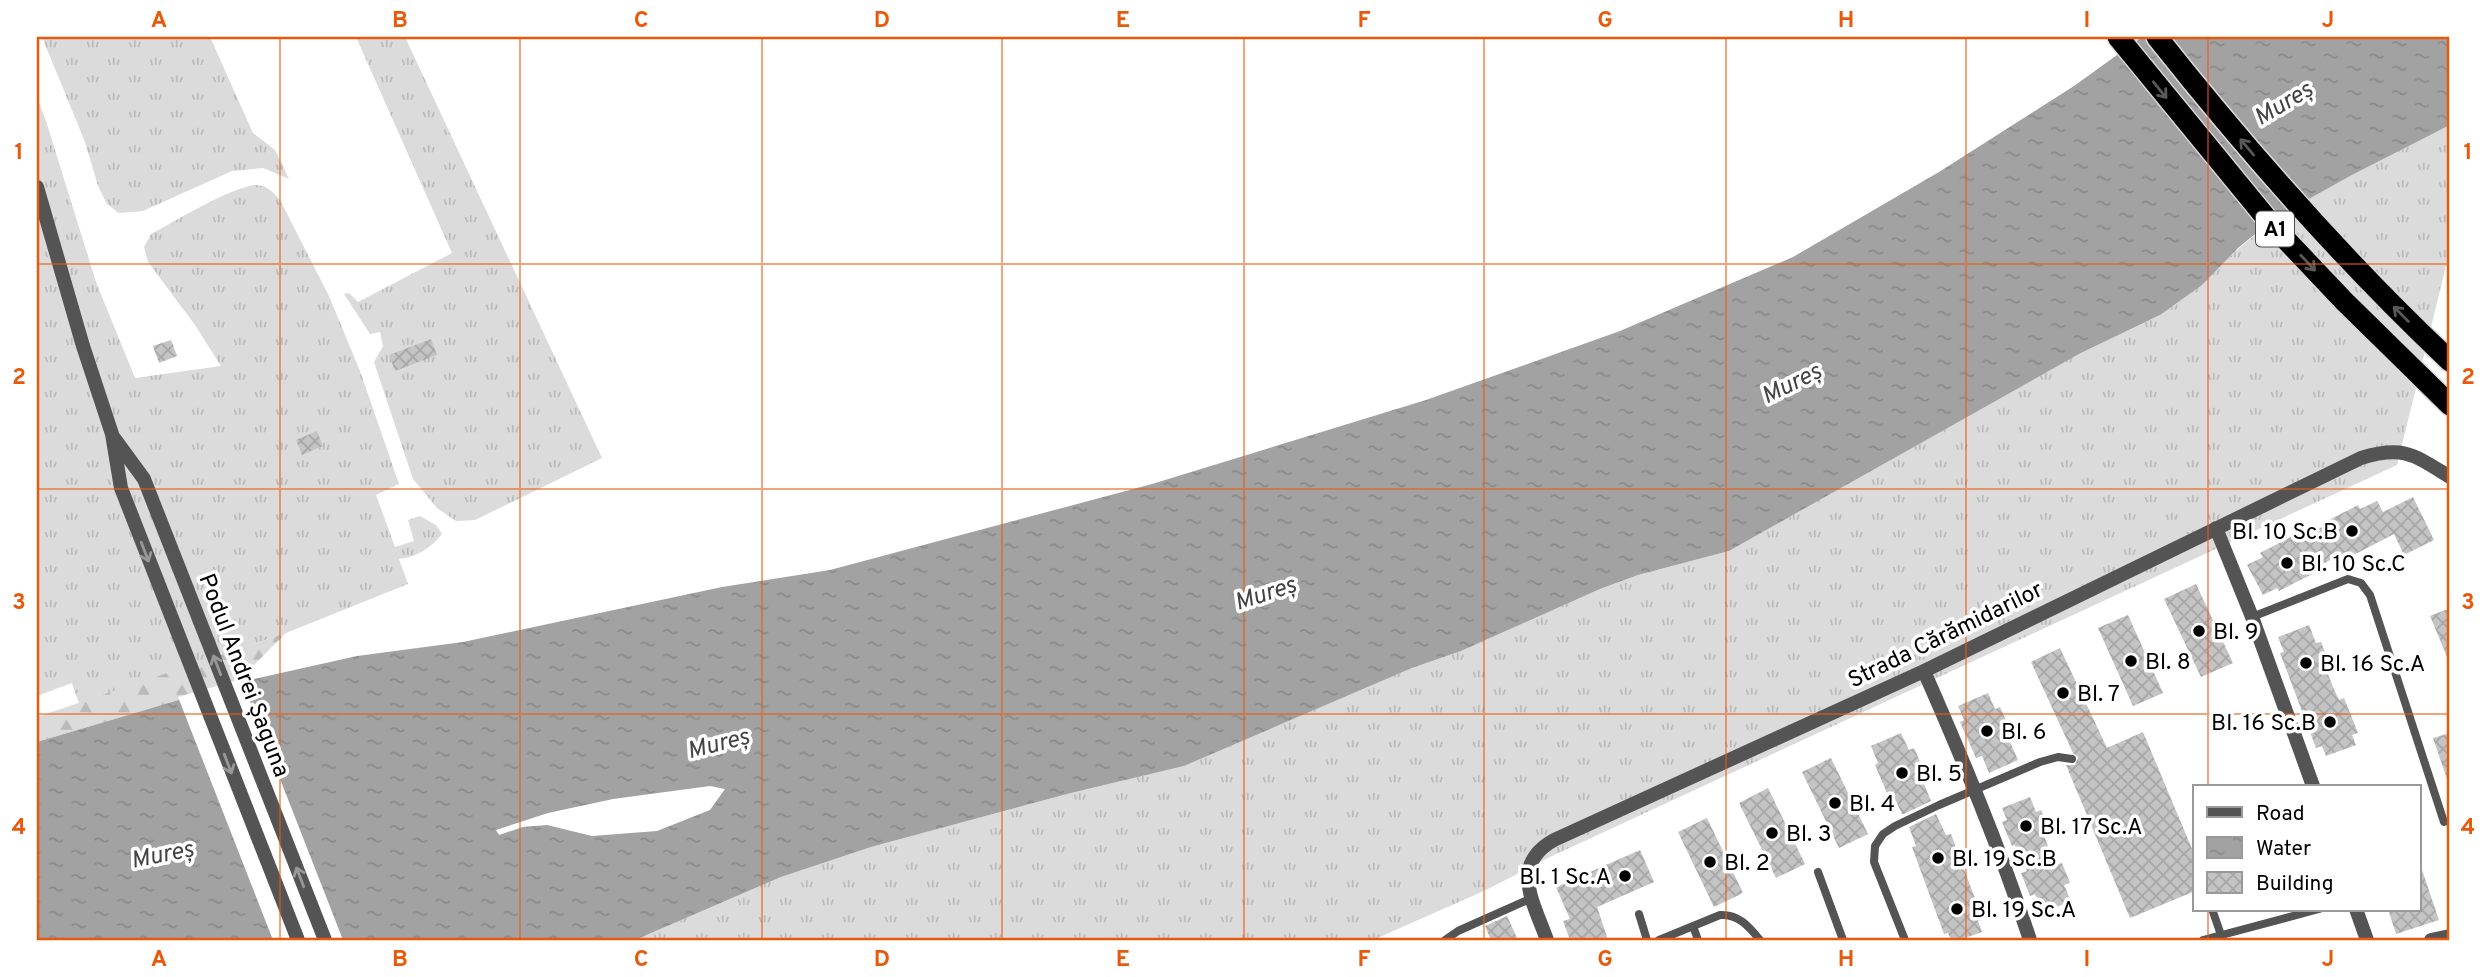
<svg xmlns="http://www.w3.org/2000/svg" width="2487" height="977" viewBox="0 0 2487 977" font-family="Overpass,sans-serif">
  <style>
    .grass { fill: url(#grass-tufts) }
    .forest { fill: url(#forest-firs) }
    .water { fill: url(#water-ripples); fill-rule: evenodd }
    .pier { fill: #fff }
    .building { fill: url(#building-cross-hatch) }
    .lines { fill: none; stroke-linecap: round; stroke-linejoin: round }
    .motorway-casing { stroke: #dbdbdb; stroke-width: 24 }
    .service { stroke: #545454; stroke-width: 8 }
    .minor { stroke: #545454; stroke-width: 14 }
    .tertiary { stroke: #545454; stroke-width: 14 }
    .motorway { stroke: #000; stroke-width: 21 }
    .oneway { stroke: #595959 }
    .oneway2 { stroke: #989898 }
    .grid { fill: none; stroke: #e8590c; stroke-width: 2; stroke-opacity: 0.55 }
    .poi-dot { fill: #000; stroke: #fff; stroke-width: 2.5 }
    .labels { text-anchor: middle; stroke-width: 7; stroke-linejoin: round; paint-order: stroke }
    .shield { fill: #fff; stroke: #4c4c4c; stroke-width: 2 }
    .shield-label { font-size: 21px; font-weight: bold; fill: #000 }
    .poi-label { font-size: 23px; fill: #000; stroke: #fff; text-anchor: start }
    .street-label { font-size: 23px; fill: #000; stroke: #fff }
    .water-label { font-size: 24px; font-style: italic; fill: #434343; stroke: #fff }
    .neatline { fill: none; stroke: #e8590c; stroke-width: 2.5 }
    .grid-label { font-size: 23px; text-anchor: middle; font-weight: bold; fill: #e8590c }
  </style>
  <defs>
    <pattern id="grass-tufts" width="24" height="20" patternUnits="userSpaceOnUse" patternTransform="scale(1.75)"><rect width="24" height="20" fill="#dbdbdb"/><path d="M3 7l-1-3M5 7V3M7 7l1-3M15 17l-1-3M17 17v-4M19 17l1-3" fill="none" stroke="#bababa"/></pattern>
    <pattern id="forest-firs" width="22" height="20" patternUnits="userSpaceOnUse" patternTransform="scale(1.75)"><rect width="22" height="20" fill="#dbdbdb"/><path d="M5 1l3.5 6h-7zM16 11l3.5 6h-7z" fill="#bababa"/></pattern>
    <pattern id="water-ripples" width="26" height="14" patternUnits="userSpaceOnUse" patternTransform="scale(1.75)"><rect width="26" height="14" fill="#a2a2a2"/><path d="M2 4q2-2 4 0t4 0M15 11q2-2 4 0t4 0" fill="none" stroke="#8a8a8a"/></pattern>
    <pattern id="building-cross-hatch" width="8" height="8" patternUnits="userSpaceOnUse" patternTransform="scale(1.75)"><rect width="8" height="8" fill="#c4c4c4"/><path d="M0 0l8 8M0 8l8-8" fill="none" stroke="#a7a7a7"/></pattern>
  </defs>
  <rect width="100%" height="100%" fill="#fff"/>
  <path class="grass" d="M42,37H210L253,133L275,150L289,179L263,168L232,171L143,211L119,213L107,204L98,186L85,142Z
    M356,37H405L602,458L475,520L456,521L437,508L413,479L374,362L383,346L380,332L370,334L344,294L349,293L358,302L452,253Z
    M37,97L46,121L96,282L135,378L221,366L195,325L148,262L144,247L151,234C174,222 234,185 257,185C268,186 274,193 280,200L329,296L360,371L399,484L376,495L395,547L414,541L408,520L420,516L436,525L442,534C431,548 417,557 399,559L408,584L286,633L79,704L72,683L37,696Z
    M2450,125V250L2397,465L1550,857L1486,890L1373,940H635L781,877L871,847L1071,793L1184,766L1412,668L1461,651L1600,589L1638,575L1729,551L2081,353L2160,315L2275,218L2352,175Z"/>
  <path class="forest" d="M286,633L236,683L37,742V717Z"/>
  <path class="water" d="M2142,37H2450V125L2352,175L2275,218L2238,248L2202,285L2160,315L2081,353L1729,551L1638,575L1600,589L1461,651L1412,668L1184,766L1071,793L871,847L781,877L635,940H37V742L236,683L357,656L463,642L722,587L830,570L1152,484L1426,400L1620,331L1793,257L1939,172L2074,86ZM710,786L725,789L710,810L657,831L592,836L547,825L523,827L499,835L496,830L548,813L613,799Z"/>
  <path class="pier" d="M241,679L343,940H273L178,697Z"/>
  <path class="building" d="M431,339L437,355L395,371L389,355Z
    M171,340L177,356L159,363L153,346Z
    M317,431L323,446L302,455L296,440Z
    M2413,497L2434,540L2404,555L2394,534L2344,560L2341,554L2312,570L2314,573L2279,591L2277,588L2263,595L2247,565L2263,557L2260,553L2293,536L2296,540L2328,524L2327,521L2358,505L2360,509L2377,501L2383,512Z
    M2196,584L2233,663L2201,677L2164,599Z
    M2450,608V664L2430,616Z
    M2128,615L2163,693L2133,706L2098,628Z
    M2309,625L2316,643L2321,642L2333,672L2328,674L2333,687L2339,700L2344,698L2358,733L2352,735L2356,745L2326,756L2322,746L2316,748L2280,653L2284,652L2278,637Z
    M2060,648L2107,748L2143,732L2195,856V891L2130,918L2066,765H2075L2078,757L2073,753L2031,662Z
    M1988,693L1995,709L2000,707L2015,740L2010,742L2018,760L1989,773L1982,756L1976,758L1960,722L1964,720L1958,706Z
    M1901,733L1909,750L1914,748L1929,782L1924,784L1931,801L1904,814H1902L1894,797L1890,800L1875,765L1878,763L1871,746Z
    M2450,733V782H2448L2433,738Z
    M1831,758L1868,834L1839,848L1802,772Z
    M1768,788L1805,864L1776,878L1739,803Z
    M2030,797L2036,812L2041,810L2050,831L2043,833L2055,865L2062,863L2070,883L2064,885L2071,901L2042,913L2035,894L2030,896L2021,873L2027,871L2015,845L2012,846L2002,822L2007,820L2002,808Z
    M1936,814L1946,835L1951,834L1983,920L1978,921L1982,932L1959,940H1951L1948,933L1944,934L1912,847L1916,846L1909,827Z
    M1707,818L1743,893L1714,907L1678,832Z
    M1640,850L1654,882L1597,907L1608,940H1570L1563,921L1570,919L1556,887Z
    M2419,867H2421L2439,920L2396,934L2388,909H2419Z
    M1507,916L1518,940H1491L1485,926Z"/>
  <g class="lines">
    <defs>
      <path id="motorway" d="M2118,37L2272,225L2344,301L2450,405
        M2157,37C2248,152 2344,261 2450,361"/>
    </defs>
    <use href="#motorway" class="motorway-casing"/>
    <path class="service" d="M2252,617L2348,579L2361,583L2370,595L2444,822
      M1818,872L1843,940
      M2212,909L2221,935
      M1639,914L1647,940
      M1693,926L1698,940
      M1445,940L1458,931L1532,898
      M1659,940L1720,915C1739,914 1749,927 1760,940
      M1905,940L1874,862L1875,846L1883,834L1895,826L1939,805L2040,762L2058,757L2072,759
      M2203,940L2319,909"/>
    <path class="minor" d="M2216,528L2252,617L2313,786
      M1924,671C1963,760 2000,848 2030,940
      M2356,909L2367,940
      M1547,940C1534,903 1509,865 1554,840L1924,671L2361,458C2404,445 2414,455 2450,477
      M2431,940L2450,936"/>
    <path class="tertiary" d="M37,187L83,346L112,434L121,488L298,940
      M114,438L144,479L325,940"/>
    <use href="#motorway" class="motorway"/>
  </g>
  <defs><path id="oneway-shaft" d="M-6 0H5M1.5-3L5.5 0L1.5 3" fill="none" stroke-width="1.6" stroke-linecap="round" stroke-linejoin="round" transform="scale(1.75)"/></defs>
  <g class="oneway">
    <use href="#oneway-shaft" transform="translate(2160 90) rotate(51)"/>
    <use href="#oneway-shaft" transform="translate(2247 147) rotate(-130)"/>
    <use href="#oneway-shaft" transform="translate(2308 263) rotate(47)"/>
    <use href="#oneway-shaft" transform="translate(2401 314) rotate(-135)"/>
  </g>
  <g class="oneway2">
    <use href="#oneway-shaft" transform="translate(145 552) rotate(69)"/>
    <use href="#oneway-shaft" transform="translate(217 665) rotate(-111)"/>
    <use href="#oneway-shaft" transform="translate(228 764) rotate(69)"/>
    <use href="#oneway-shaft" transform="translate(300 877) rotate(-111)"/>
  </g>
  <path class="grid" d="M280,37V940M520,37V940M762,37V940M1002,37V940M1244,37V940M1484,37V940M1726,37V940M1966,37V940M2208,37V786M37,264H2450M37,489H2450M37,714H2450M2208,909V940"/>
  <g class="poi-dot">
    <circle cx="2352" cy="531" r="7"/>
    <circle cx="2287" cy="563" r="7"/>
    <circle cx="2199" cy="631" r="7"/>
    <circle cx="2131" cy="661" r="7"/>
    <circle cx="2306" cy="663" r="7"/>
    <circle cx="2063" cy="693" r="7"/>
    <circle cx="2330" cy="722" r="7"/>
    <circle cx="1987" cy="731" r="7"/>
    <circle cx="1902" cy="773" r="7"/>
    <circle cx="1835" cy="803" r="7"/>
    <circle cx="2026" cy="826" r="7"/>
    <circle cx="1772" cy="833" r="7"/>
    <circle cx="1938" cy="858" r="7"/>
    <circle cx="1710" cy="862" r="7"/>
    <circle cx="1625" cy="876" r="7"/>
    <circle cx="1957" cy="909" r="7"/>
  </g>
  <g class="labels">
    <rect class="shield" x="2256" y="211.5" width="38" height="35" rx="5"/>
    <g class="shield-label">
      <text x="2275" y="236">A1</text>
    </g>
    <g class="poi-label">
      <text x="2338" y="539" text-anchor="end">Bl. 10 Sc.B</text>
      <text x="2301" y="571">Bl. 10 Sc.C</text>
      <text x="2213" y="639">Bl. 9</text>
      <text x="2145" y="669">Bl. 8</text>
      <text x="2320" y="671">Bl. 16 Sc.A</text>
      <text x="2077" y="701">Bl. 7</text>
      <text x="2316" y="730" text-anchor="end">Bl. 16 Sc.B</text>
      <text x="2001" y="739">Bl. 6</text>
      <text x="1916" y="781">Bl. 5</text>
      <text x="1849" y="811">Bl. 4</text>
      <text x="2040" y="834">Bl. 17 Sc.A</text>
      <text x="1786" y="841">Bl. 3</text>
      <text x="1952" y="866">Bl. 19 Sc.B</text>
      <text x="1724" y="870">Bl. 2</text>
      <text x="1611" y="884" text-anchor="end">Bl. 1 Sc.A</text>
      <text x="1971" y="917">Bl. 19 Sc.A</text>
    </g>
    <g class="street-label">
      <text transform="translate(1945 634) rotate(-26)" y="8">Strada Cărămidarilor</text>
      <text transform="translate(245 675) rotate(69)" y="8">Podul Andrei Șaguna</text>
    </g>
    <g class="water-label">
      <text transform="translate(2283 103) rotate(-31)" y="8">Mureș</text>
      <text transform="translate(1791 383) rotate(-26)" y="8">Mureș</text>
      <text transform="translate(1265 593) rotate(-18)" y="8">Mureș</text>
      <text transform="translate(718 743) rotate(-14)" y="8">Mureș</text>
      <text transform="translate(162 854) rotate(-11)" y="8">Mureș</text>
    </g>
  </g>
  <rect width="2487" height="977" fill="none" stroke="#ffffff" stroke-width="77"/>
  <rect x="2193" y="785" width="228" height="126" fill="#ffffff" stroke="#999999" stroke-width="2"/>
  <rect x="2207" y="807" width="35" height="10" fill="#545454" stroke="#999999" stroke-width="2"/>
  <text x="2256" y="820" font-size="21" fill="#000000">Road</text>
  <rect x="2207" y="837" width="35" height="21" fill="url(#water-ripples)" stroke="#999999" stroke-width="2"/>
  <text x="2256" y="855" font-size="21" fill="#000000">Water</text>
  <rect x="2207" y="872" width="35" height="21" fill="url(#building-cross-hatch)" stroke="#999999" stroke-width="2"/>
  <text x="2256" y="890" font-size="21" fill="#000000">Building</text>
  <rect x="38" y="38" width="2410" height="901" class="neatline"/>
  <g class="grid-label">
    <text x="159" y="27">A</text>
    <text x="400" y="27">B</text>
    <text x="641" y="27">C</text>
    <text x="882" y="27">D</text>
    <text x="1123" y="27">E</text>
    <text x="1364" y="27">F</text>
    <text x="1605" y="27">G</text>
    <text x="1846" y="27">H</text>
    <text x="2087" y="27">I</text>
    <text x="2328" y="27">J</text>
    <text x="19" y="159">1</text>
    <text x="2468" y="159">1</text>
    <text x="19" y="384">2</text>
    <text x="2468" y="384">2</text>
    <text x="19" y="609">3</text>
    <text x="2468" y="609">3</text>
    <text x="19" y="834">4</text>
    <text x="2468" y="834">4</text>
    <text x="159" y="966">A</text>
    <text x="400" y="966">B</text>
    <text x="641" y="966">C</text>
    <text x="882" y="966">D</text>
    <text x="1123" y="966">E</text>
    <text x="1364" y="966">F</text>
    <text x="1605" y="966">G</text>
    <text x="1846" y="966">H</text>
    <text x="2087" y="966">I</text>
    <text x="2328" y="966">J</text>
  </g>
</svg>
